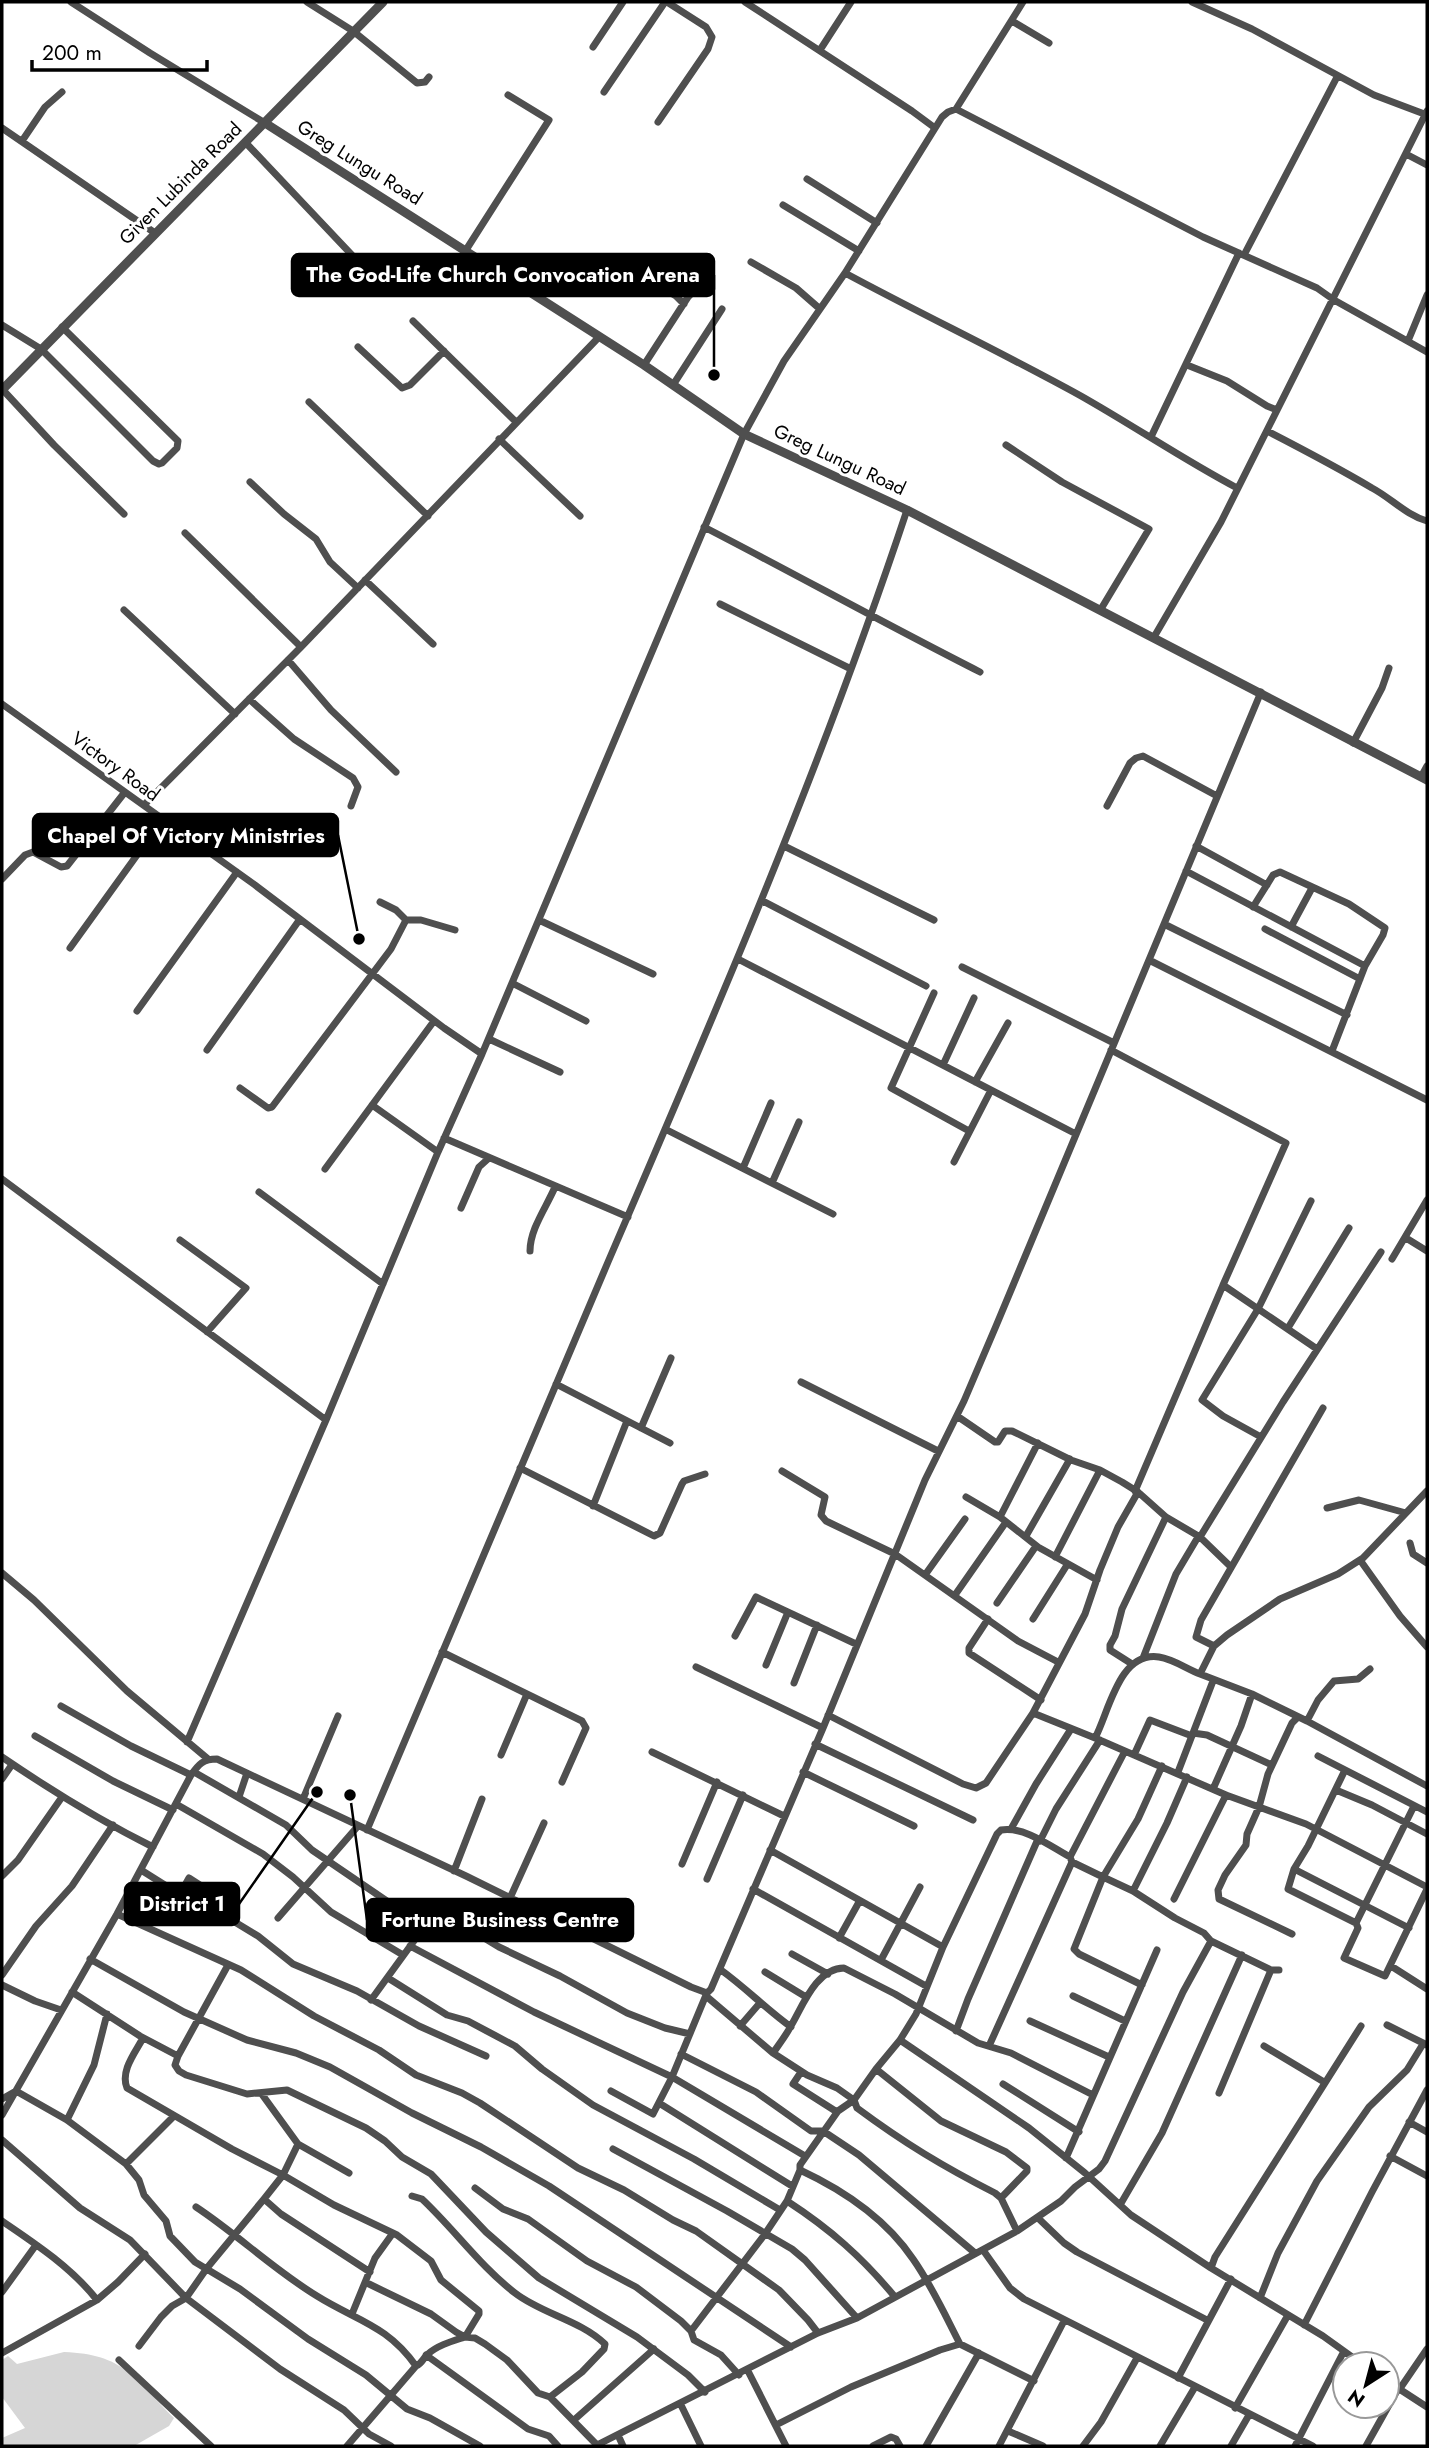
<svg xmlns="http://www.w3.org/2000/svg" width="1429" height="2448" viewBox="0 0 1429 2448" font-family="Jost,sans-serif">
  <style>
    .green { fill: #d6d6d6 }
    .lines { fill: none; stroke-linecap: round; stroke-linejoin: round }
    .minor { stroke: #4f4f4f; stroke-width: 7 }
    .tertiary { stroke: #4f4f4f; stroke-width: 9 }
    .labels { text-anchor: middle; stroke-width: 6; stroke-linejoin: round; paint-order: stroke }
    .street-label { font-size: 19px; fill: #000; stroke: #fff }
    .leader { fill: none; stroke: #000; stroke-width: 2.5 }
    .callout-dot { fill: #000; stroke: #fff; stroke-width: 2.5 }
    .callout { fill: #000; stroke: #000; stroke-width: 2.5 }
    .callout-label { font-size: 21px; text-anchor: middle; font-weight: bold; fill: #fff }
  </style>
  <rect width="100%" height="100%" fill="#fff"/>
  <path class="green" d="M64,2352C124,2354 134,2378 174,2418L169,2426L134,2446H2V2438L25,2428L2,2397V2360L8,2356L17,2364Z"/>
  <g class="lines">
    <path class="minor" d="M71,2L150,53L265,123
      M307,2L353,31L417,83L425,82L429,77
      M745,2L912,111L935,128
      M1192,2L1252,29L1374,95L1427,115
      M1012,21L1049,43
      M593,47L623,2
      M820,50L851,2
      M604,92L665,2
      M956,109L1203,237L1317,288L1334,300L1427,352
      M658,122L708,49L712,37L706,27L667,2
      M2,128L155,233
      M22,141L45,107L62,92
      M246,143L368,272
      M1406,154L1427,165
      M807,179L877,223
      M783,205L859,251
      M466,250L549,120L508,95
      M1244,255L1337,77
      M751,262L796,288L820,309
      M627,266L676,296L684,304
      M845,273C923,315 1003,353 1081,396C1134,426 1184,460 1237,488
      M413,321L516,422
      M2,325L41,349L153,461L159,464L162,463L177,448L178,441L62,327
      M1408,341L1427,295
      M358,347L402,388L410,385L444,351
      M644,365L688,297L698,287
      M1187,365L1227,381L1267,406L1277,410
      M673,385L722,309
      M2,389L54,445L124,514
      M309,402L428,516
      M1267,431C1302,449 1338,468 1372,488C1391,498 1406,515 1427,521
      M1151,437L1239,253
      M499,439L580,516
      M1006,445L1062,482L1149,529L1101,609
      M250,482L284,514L316,539L330,562L358,588
      M704,527C797,575 887,625 980,672
      M185,533L301,647
      M365,580L433,644
      M720,604L851,669
      M124,610L235,714
      M1154,637L1221,522L1427,111
      M288,660L331,710L396,772
      M249,699L294,739L353,778L358,787L351,806
      M2,704L255,885L444,1028L482,1054
      M1353,743L1382,688L1389,668
      M1421,777L1427,766
      M144,805L301,647L599,337
      M1107,806L1130,763L1136,758L1143,756L1217,796
      M784,846L934,920
      M1196,846L1267,885
      M1186,871L1365,966L1332,1051
      M2,879L25,855L33,852L61,867L67,866L125,792
      M763,901L926,986
      M1253,907L1273,875L1280,872L1349,904L1385,928L1383,935L1365,966
      M406,920H421L455,930
      M539,920L653,974
      M1164,924L1347,1015
      M1291,927L1312,888
      M1265,929L1360,979
      M70,948L163,819
      M738,959L1076,1134
      M1149,960L1427,1100
      M962,967L1114,1043
      M512,983L586,1021
      M934,993L891,1088L969,1131
      M137,1011L237,872
      M489,1039L560,1072
      M207,1050L300,919
      M1111,1050L1286,1143L1223,1285L1317,1349
      M943,1065L974,998
      M975,1082L1008,1023
      M240,1088L268,1108L272,1107L391,949L406,920L396,910L380,902
      M372,1105L438,1152
      M667,1130L833,1214
      M444,1138L628,1217
      M954,1162L991,1090
      M743,1168L771,1103
      M325,1169L434,1021
      M2,1179L326,1420
      M772,1183L799,1122
      M259,1192L383,1284
      M461,1208L479,1167L489,1158
      M1406,1238L1427,1251
      M180,1240L246,1288L207,1332
      M530,1251C530,1229 546,1208 555,1187
      M1392,1259L1427,1200
      M1288,1328L1349,1228
      M801,1382L938,1451
      M556,1384L670,1443
      M957,1416L995,1442H998L1005,1431H1012L1071,1460L1100,1470L1122,1482L1138,1492L1166,1517L1200,1537L1231,1567
      M641,1428L671,1358
      M1261,1437L1223,1416L1202,1400L1258,1309L1311,1201
      M520,1468L654,1536L660,1533L682,1484L684,1481L705,1474
      M782,1471L825,1497L821,1515L826,1521L895,1554L1018,1641L1058,1662
      M1135,1491L1223,1285
      M966,1497L1000,1517L1038,1547L1097,1580
      M593,1506L627,1421
      M1327,1508L1359,1500L1406,1513
      M1000,1517L1038,1443
      M1026,1536L1070,1459
      M1200,1537L1283,1402L1381,1252
      M1410,1543L1413,1554L1427,1563
      M1055,1557L1100,1470
      M1360,1560L1400,1616L1427,1647
      M2,1573L34,1600L127,1691L208,1759
      M925,1575L965,1519
      M955,1595L1006,1522
      M997,1603L1036,1546
      M988,1619L969,1648V1653L1041,1700
      M1033,1619L1067,1565
      M735,1636L756,1597L856,1644
      M1214,1646L1196,1637L1201,1620L1323,1408
      M442,1652L582,1721L586,1728L562,1782
      M1143,1658L1176,1574L1198,1537
      M1132,1664L1110,1650V1645L1115,1636L1122,1609L1166,1517
      M766,1665L788,1612
      M696,1667L823,1728
      M1200,1674L1252,1694L1307,1721L1427,1786
      M794,1683L817,1625
      M61,1706L131,1746L191,1775
      M1033,1713L1085,1614L1100,1570L1118,1527L1138,1492
      M828,1715L963,1784L976,1788L986,1783L1033,1713L1095,1738C1109,1712 1119,1651 1159,1657C1173,1659 1187,1669 1200,1674L1214,1646L1227,1635L1280,1599L1338,1574L1363,1558L1427,1491
      M1307,1721L1318,1700L1334,1681L1358,1679L1370,1669
      M1193,1733L1207,1735L1272,1765
      M35,1736L113,1781L173,1810
      M1095,1738L1226,1795L1306,1824L1427,1887
      M187,1742L326,1420L438,1152L482,1054L744,434L784,361L845,273L942,117L948,112L956,109L1023,2
      M815,1744L973,1820
      M652,1752L784,1816
      M501,1755L527,1694
      M1134,1755L1150,1720L1192,1736
      M1318,1756L1427,1812
      M2,1757C49,1789 101,1821 153,1847
      M1345,1770L1308,1846L1294,1869L1288,1889L1356,1923L1358,1928L1344,1958L1385,1976L1427,1889
      M194,1772L286,1825L312,1850L422,1925
      M803,1772L914,1826
      M1178,1772L1213,1681
      M2,1779L11,1766
      M1213,1789L1241,1726L1252,1694
      M1336,1790L1372,1805L1427,1834
      M239,1797L247,1773
      M303,1799L338,1716
      M176,1804L263,1854L293,1877L331,1912L403,1955
      M1011,1829L1036,1784L1071,1729
      M367,1830C446,1640 527,1451 608,1262C715,1014 822,766 907,510
      M1040,1841L1056,1809L1100,1740
      M770,1850L943,1947
      M1070,1857L1125,1751
      M682,1864L717,1782
      M1294,1869L1409,1928
      M141,1870L176,1892L220,1913L258,1936L293,1964L357,1991L419,2026L486,2056
      M454,1871L482,1799
      M2,1876L18,1860L62,1797
      M707,1879L743,1795
      M753,1889L926,1986
      M1133,1891L1167,1823L1187,1777
      M180,1894L189,1878L234,1907L229,1919
      M510,1898L544,1823
      M1174,1899L1226,1795
      M117,1914L241,1970L314,2016L379,2050L416,2075L462,2093L480,2103L578,2168L624,2190L673,2220L696,2231L779,2290L808,2320L818,2333
      M278,1918L358,1826
      M1356,1923L1414,1806
      M1292,1934L1219,1899L1218,1890L1225,1875L1246,1845L1247,1834L1259,1807L1268,1774L1292,1723L1297,1718
      M839,1938L859,1902
      M410,1946L534,2012L672,2077L805,2156
      M792,1954L828,1974
      M90,1959L184,2012L247,2040L296,2053L330,2067L412,2113L481,2147L549,2186L791,2347
      M881,1960L920,1887
      M1391,1966L1427,1989
      M721,1970C746,1988 766,2009 791,2027
      M765,1972L806,1997
      M2,1975L36,1926L72,1886L113,1825
      M388,1978L447,2015L468,2021L515,2046L542,2069L593,2105L694,2159L780,2210
      M2,1985L35,2001L61,2010
      M1142,1985L1079,1954L1074,1949L1103,1877L1133,1891L1175,1918L1204,1933L1211,1941L1271,1970H1279
      M72,1992L140,2036L178,2056L175,2065L179,2071L186,2075L247,2094L287,2090L366,2128L385,2141L402,2157L431,2174L486,2232L539,2278L637,2337L688,2375L705,2392
      M706,1996L773,2053L807,2075L837,2088L854,2100L857,2108C904,2143 944,2167 995,2193L1001,2198L1017,2231
      M1073,1996L1125,2021
      M371,2000L419,1934L422,1925L438,1910L499,1947L560,1976L627,2013L665,2028L690,2034
      M1030,2021L1109,2057
      M1387,2025L1427,2045
      M740,2026L759,2004
      M956,2031L968,1999L1038,1839
      M143,2038C135,2053 120,2071 127,2088L232,2149L283,2175L334,2205L397,2235L431,2261L441,2280L479,2311V2314L465,2337C453,2341 438,2345 428,2354C422,2359 423,2363 416,2366L347,2446
      M900,2040L1029,2128L1085,2173L1131,2215L1211,2268L1323,2336L1362,2364
      M989,2046L1072,1862
      M1264,2046L1324,2082
      M773,2053C780,2043 787,2034 792,2024C803,2005 817,1968 844,1968L895,1994L978,2043L1011,2053L1093,2095
      M681,2054L756,2092L811,2131H823L859,2155L975,2253
      M178,2056L228,1965
      M876,2069L941,2121L1006,2152L1027,2168V2171L1001,2198
      M801,2072L793,2084L837,2112
      M1003,2084L1079,2132
      M611,2091L653,2114L672,2077L706,1995
      M261,2093L298,2144L349,2173
      M1219,2093L1271,1970
      M2,2099L16,2091L67,2120L126,2164L139,2180L144,2195L166,2221L170,2236L195,2262L240,2289L308,2339L366,2375L407,2409L430,2418L480,2446
      M659,2103L792,2186
      M2,2115L117,1914L191,1775C199,1764 203,1759 217,1759L466,1876L691,1987L707,1993L711,1989L823,1728L925,1480L964,1401L996,1326L1261,692
      M67,2120L94,2065L107,2014
      M1409,2122L1427,2132
      M2,2140L80,2208L130,2240L186,2298L280,2369L344,2410L369,2434L391,2446
      M613,2149L727,2211L792,2249L805,2260L857,2318
      M1390,2156L1427,2176
      M1066,2158L1157,1950
      M126,2164L173,2117
      M800,2170C843,2190 886,2219 913,2259C932,2286 945,2315 960,2344
      M475,2188L503,2209L528,2219L587,2261L636,2287L681,2321L691,2331L694,2340L721,2355L739,2375
      M412,2196L422,2199C454,2229 480,2266 515,2293C542,2314 580,2320 605,2344L604,2349L582,2372L550,2397
      M264,2199L281,2214L370,2272
      M787,2201C830,2229 862,2257 895,2297
      M1120,2205L1162,2133L1242,1955
      M196,2207C237,2234 274,2270 317,2296C357,2321 387,2325 416,2366
      M1038,2218L1064,2243L1077,2252L1207,2320
      M2,2221C36,2244 72,2268 97,2300
      M983,2250L1010,2288L1024,2299L1313,2446
      M1211,2268L1215,2257L1361,2026
      M367,2283L431,2314L456,2332L465,2337L475,2338L485,2344L507,2360L538,2393L550,2397L597,2445
      M2,2292L36,2245
      M1260,2298L1278,2253L1317,2181L1369,2107L1407,2070L1423,2044
      M352,2314L375,2258L393,2233
      M1304,2325L1372,2192L1427,2090
      M691,2331L765,2234L787,2201L800,2170V2165L838,2111L854,2100L876,2069L900,2040L916,2014L943,1947L997,1834L1001,1830C1024,1826 1050,1846 1070,1857L1072,1862L1103,1877L1138,1819L1162,1766
      M139,2346L161,2317L172,2306L186,2298L207,2268L264,2199L283,2175L298,2144
      M2,2353L97,2300L118,2282L145,2254
      M426,2355L528,2429L549,2436L558,2446
      M119,2360L211,2446
      M748,2371L786,2446
      M1178,2378L1231,2279
      M1387,2381L1427,2407
      M1399,2390L1427,2349
      M681,2405L701,2446
      M1235,2408L1288,2315
      M574,2420L654,2349
      M776,2425L851,2387L940,2350L960,2344L1034,2381
      M1008,2431L1043,2446
      M618,2435L623,2446
      M595,2446L818,2333L857,2318L1017,2231L1061,2201L1075,2187L1099,2169L1105,2161L1183,1992L1211,1941
      M873,2446L891,2437L896,2439L900,2446
      M926,2446L979,2353
      M999,2446L1064,2321
      M1083,2446L1101,2422L1137,2358
      M1160,2446L1195,2387
      M1231,2446L1249,2415
      M1295,2446L1344,2351
      M1366,2446L1398,2389"/>
    <path class="tertiary" d="M265,123L644,365L744,434L907,510L1427,780
      M2,390L383,2"/>
  </g>
  <g class="labels">
    <g class="street-label">
      <text transform="translate(360 162) rotate(32)" y="7">Greg Lungu Road</text>
      <text transform="translate(180 183) rotate(-45)" y="7">Given Lubinda Road</text>
      <text transform="translate(840 459) rotate(25)" y="7">Greg Lungu Road</text>
      <text transform="translate(116 766) rotate(36)" y="7">Victory Road</text>
    </g>
  </g>
  <path class="leader" d="M714 375L714 275M359 939L338 835M317 1792L239 1904M350 1795L367 1920"/>
  <g class="callout-dot">
    <circle cx="714" cy="375" r="7"/>
    <circle cx="359" cy="939" r="7"/>
    <circle cx="317" cy="1792" r="7"/>
    <circle cx="350" cy="1795" r="7"/>
  </g>
  <g class="callout">
    <rect x="292" y="254" width="422" height="42" rx="7"/>
    <rect x="33" y="814" width="305" height="42" rx="7"/>
    <rect x="125" y="1883" width="114" height="42" rx="7"/>
    <rect x="367" y="1899" width="266" height="42" rx="7"/>
  </g>
  <g class="callout-label">
    <text x="503" y="282">The God-Life Church Convocation Arena</text>
    <text x="186" y="843">Chapel Of Victory Ministries</text>
    <text x="182" y="1911">District 1</text>
    <text x="500" y="1927">Fortune Business Centre</text>
  </g>
  <rect width="1429" height="2448" fill="none" stroke="#000000" stroke-width="7"/>
  <g transform="translate(1366 2385) rotate(216)"><circle r="33" fill="#ffffff" stroke="#999999" stroke-width="2"/>
  <path d="M0-5L12 26L0 18L-12 26Z" fill="#000000"/>
  <text y="-10" font-size="19" font-weight="bold" text-anchor="middle" fill="#000000">N</text>
  </g>
  <path d="M32 60v10h175v-10" fill="none" stroke="#000000" stroke-width="3.5"/>
  <text x="42" y="60" font-size="21" fill="#000000" stroke="#ffffff" stroke-width="5" paint-order="stroke">200 m</text>
</svg>
